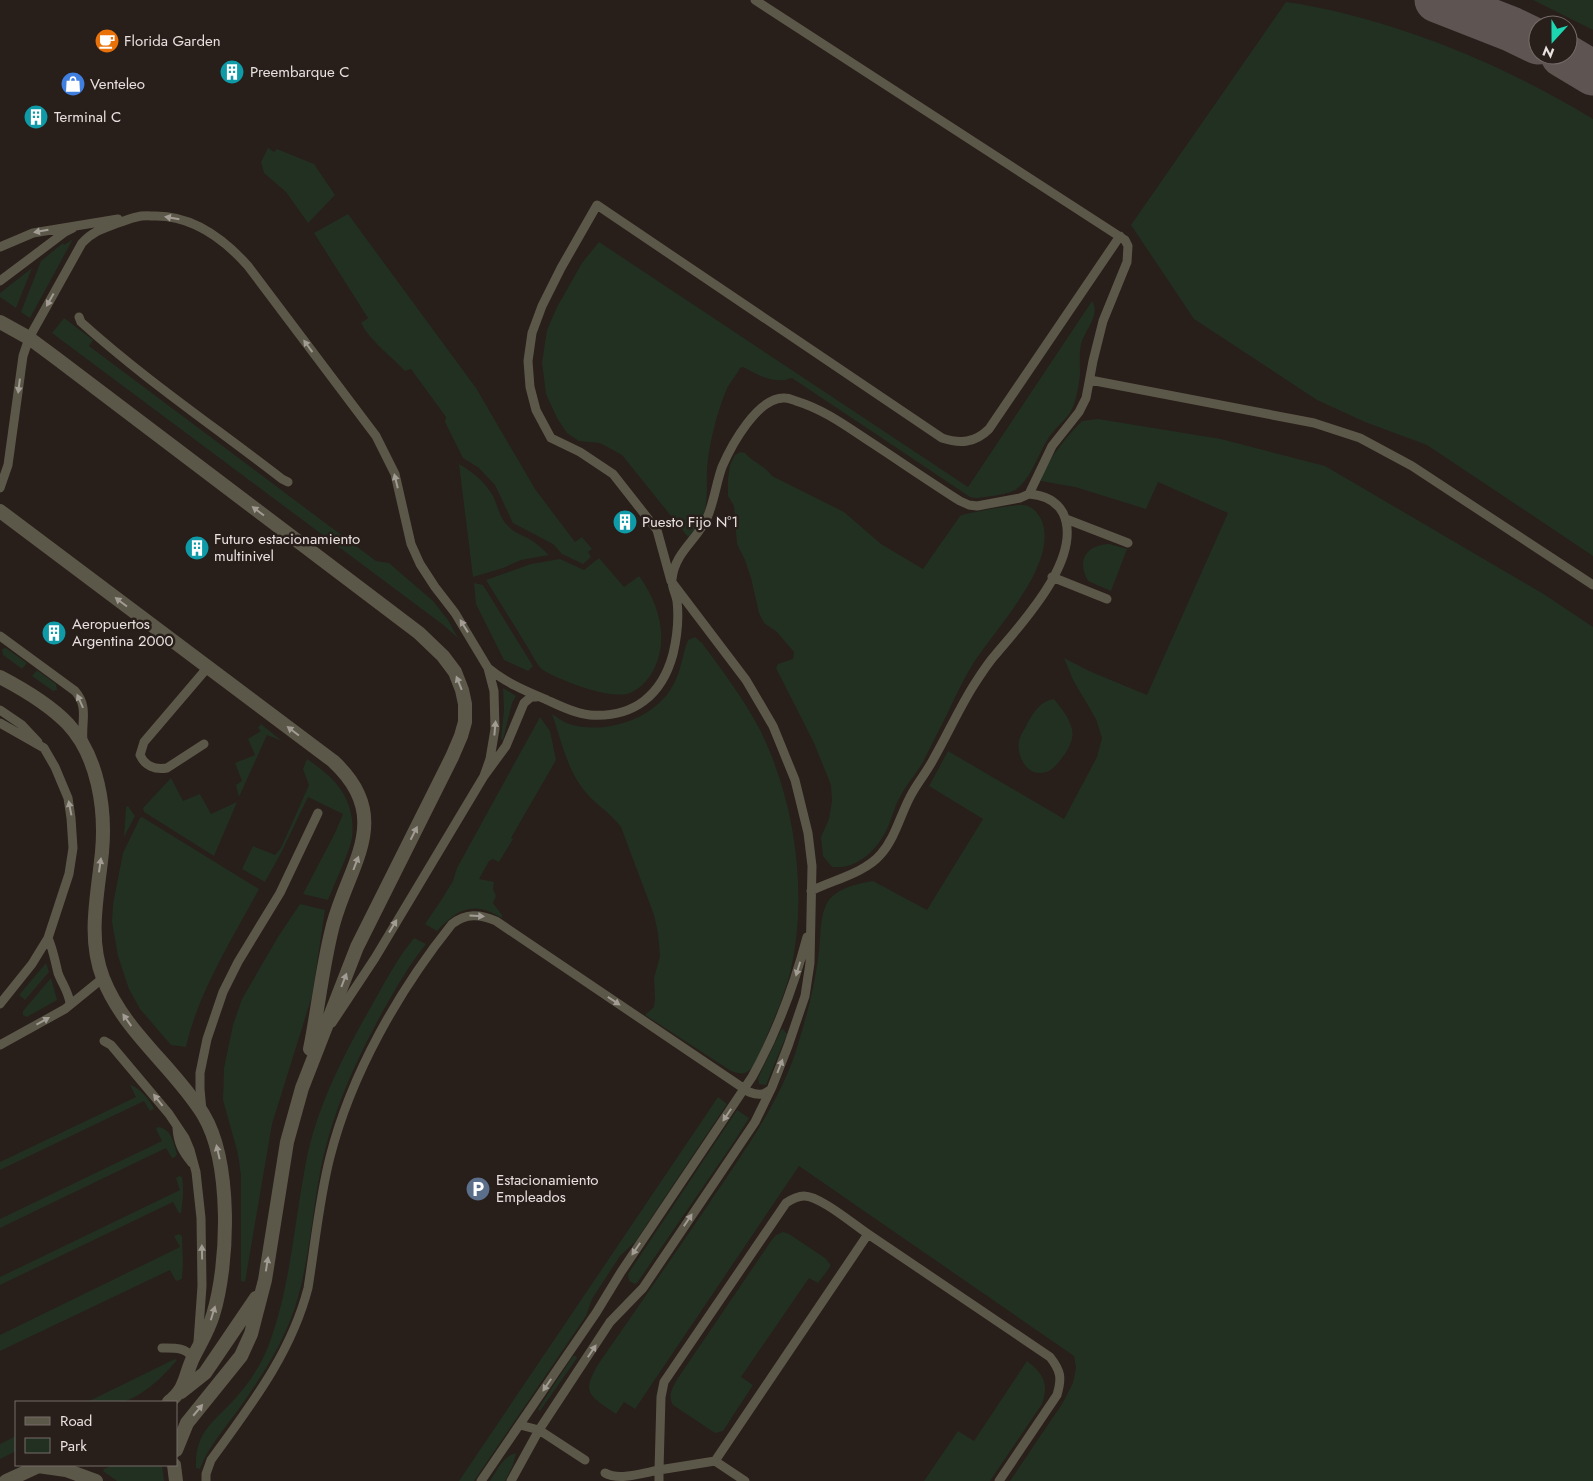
<svg xmlns="http://www.w3.org/2000/svg" width="1593" height="1481" viewBox="0 0 1593 1481" font-family="Jost,sans-serif">
  <style>
    .green { fill: #223022 }
    .lines { fill: none; stroke-linecap: round; stroke-linejoin: round }
    .taxiway { stroke: #5e5452; stroke-width: 45 }
    .service { stroke: #5c5849; stroke-width: 9 }
    .minor { stroke: #5c5849; stroke-width: 14 }
    .oneway { fill: #a29c94 }
    .labels { text-anchor: middle; stroke-width: 5; stroke-linejoin: round; paint-order: stroke }
    .poi-label { font-size: 15px; fill: #e8e1df; stroke: #281e1a; text-anchor: start }
  </style>
  <rect width="100%" height="100%" fill="#281e1a"/>
  <path class="green" d="M1533,0H1593V30Z
    M1286,2C1390,17 1503,64 1593,119V556L1427,445L1365,422L1317,400L1194,319L1131,225Z
    M263,144L274,152L277,149L314,164L335,195L308,223L286,192L264,173L261,162L268,148Z
    M348,214L476,388L535,489L575,542L582,537L592,549L588,552L591,557L583,564L562,554L553,544L513,523L495,485L479,468L463,458L445,422L446,417L411,369L405,371C391,356 371,342 361,323L368,318L314,233Z
    M73,239L30,318L21,312L41,261L63,243L64,245Z
    M599,242L968,487L1092,301C1101,314 1085,330 1081,344C1079,354 1080,364 1080,374C1079,384 1077,395 1074,404C1070,417 1061,422 1053,432C1039,448 1032,482 1013,491C1008,494 982,498 975,498L970,497L792,378C774,385 758,375 743,367L740,368C736,376 729,383 726,391C722,400 719,411 716,420C712,436 708,453 707,470C706,495 711,518 688,537L622,455L600,443L579,441L567,433L557,418L546,394L542,363L547,330L557,307L582,263Z
    M32,268L16,308L0,297V293Z
    M64,318L93,340L89,346L376,561L389,563L433,601L448,620L458,638L442,624L52,333Z
    M1098,419L1221,439L1325,466L1542,593L1593,627V1481H1010L1062,1404L1073,1383L1076,1368L1074,1356L799,1166L635,1409L624,1402L616,1414C588,1395 580,1393 601,1360C636,1310 671,1259 706,1208C739,1158 777,1108 796,1051C805,1021 814,990 818,959C821,943 819,917 827,903C836,888 857,884 873,881L927,910L983,819L929,786L948,751L1064,819L1097,757L1102,738L1096,719L1073,680L1064,658L1089,671L1147,695L1228,513L1158,482L1146,509L1075,487L1041,481C1043,464 1070,433 1082,421Z
    M740,452L745,453C754,463 764,465 772,476L844,512L881,544L923,569L960,516L965,514C978,512 1018,502 1028,506C1034,508 1038,514 1041,519C1061,562 994,630 973,664C959,686 950,710 938,732C933,742 928,752 923,762C916,774 906,785 900,797C894,807 892,819 887,829C877,850 857,870 832,867L823,856L821,837L829,819L832,801L831,785L814,743L776,668L778,664L793,659L794,652L777,632L764,623L759,613L751,578L745,560L737,544L734,506L728,496V479L730,465L735,455Z
    M459,464C473,472 485,482 493,496C498,506 499,517 508,526C515,534 526,536 534,542C540,546 544,551 549,555L521,560L503,568L473,577Z
    M1109,544L1127,549L1111,591L1088,581C1076,560 1087,545 1109,544Z
    M599,558L624,587L639,576C660,604 671,644 650,676C644,684 637,691 627,694C606,698 561,681 543,670C537,666 532,654 528,648C514,625 500,603 486,580L531,564L560,559L584,570Z
    M474,583L483,585L533,666L528,671L504,660L476,604Z
    M695,637L702,643C722,670 743,698 759,728C795,799 808,892 791,969C784,999 770,1027 759,1055C751,1069 749,1078 731,1071L645,1015L654,1007L655,999L654,978L660,956L658,933L654,915L621,827C610,812 593,803 583,789C566,767 561,739 552,714C557,717 563,722 569,724C604,735 653,720 672,687C681,673 682,655 688,640Z
    M6,648L27,663L22,669L3,655L2,649Z
    M37,670L56,684L57,690L53,691L32,676Z
    M503,688L516,696L512,703L503,740L501,739L504,709Z
    M1054,699C1061,708 1069,717 1072,729C1074,738 1070,746 1065,754C1060,760 1054,770 1046,772C1028,778 1016,757 1019,741C1020,735 1025,729 1027,724C1034,712 1040,701 1054,699Z
    M540,717L550,731L556,760L511,838L513,839L499,862L493,859L489,861L479,879L494,882L493,889L496,896L493,903L502,915V918C473,901 459,908 437,931L425,924L442,899L453,881L457,868Z
    M261,724L282,741L267,735L239,797L236,785L242,781L235,763L255,755L248,739L261,731L258,728Z
    M307,759C330,775 348,790 352,819C353,828 353,837 350,846C344,864 335,882 328,900L303,894L335,833L343,814L308,797L282,851L265,882L242,869L253,846L275,855L281,848L309,785L303,769Z
    M171,778L183,801L200,794L211,814L237,802L214,856L144,812L143,808Z
    M128,806L135,816L124,837L126,807Z
    M142,817L259,889C232,940 199,990 186,1047L171,1045L140,1009L129,989L118,956L112,922L113,904L123,853L140,818Z
    M300,904L325,910L312,996L272,1124L245,1282L241,1281V1176L238,1154L223,1100L224,1068L233,1025L242,999L278,937Z
    M414,938L426,944C409,965 396,988 383,1011C355,1062 331,1115 320,1173C311,1220 308,1277 290,1321C278,1351 260,1379 241,1406C227,1426 208,1446 200,1469L196,1468C195,1433 211,1424 233,1401C248,1384 261,1366 269,1344C291,1285 294,1223 306,1162C317,1106 344,1054 372,1005C385,982 397,959 414,938Z
    M46,963L49,972L25,1000L19,995Z
    M51,978L57,1000L27,1017L23,1015V1011Z
    M783,1029L787,1034L766,1085L759,1084L758,1078L781,1030Z
    M130,1085C139,1087 151,1101 154,1109L150,1111L144,1101L0,1170V1162L136,1097Z
    M718,1097L727,1104L635,1242L620,1256L592,1299L586,1316L474,1481H459Z
    M737,1110L749,1118L734,1142L637,1283L635,1284L629,1281L628,1274Z
    M158,1127C172,1129 173,1142 177,1154L175,1157L172,1158L166,1148L0,1228V1219L162,1141L156,1129Z
    M179,1176L182,1177C184,1189 183,1200 181,1213H179L173,1202L0,1285V1277L180,1190L176,1178Z
    M783,1232L789,1234L825,1258L830,1264V1267L818,1283L809,1278L741,1377L753,1385L723,1431L715,1433L673,1405C667,1395 673,1387 678,1378L771,1241L776,1235Z
    M179,1234L182,1236L183,1263L182,1279L176,1281L170,1270L0,1351V1335L180,1247L174,1236Z
    M573,1356H576L577,1358L540,1411L538,1409Z
    M175,1359L177,1360C163,1377 144,1395 123,1402C113,1405 98,1402 87,1402Z
    M1027,1361C1044,1374 1049,1384 1042,1404L990,1481H924L958,1431L974,1441Z
    M16,1436V1451L0,1459V1444Z
    M516,1453L513,1465L505,1481H490C497,1470 503,1456 516,1453Z
    M113,1465H162L164,1481H117L103,1471L104,1469Z"/>
  <g class="lines">
    <path class="taxiway" d="M1437,0L1511,29L1538,42
      M1563,55L1593,73"/>
    <path class="service" d="M0,247L33,233L118,219
      M0,281L65,232L73,228
      M79,317L81,322C144,379 215,427 282,479L288,482
      M1090,380L1314,423L1360,438L1412,466L1593,585
      M0,488L8,465L23,356L29,338L82,243C93,231 104,228 118,223C124,221 131,218 137,217C143,215 150,216 156,216C194,216 224,239 248,266L376,436L395,474L411,544L420,564L435,587L455,613L488,668L494,691L495,729L490,759L484,776
      M1066,519L1128,543
      M1052,577L1107,599
      M0,636L75,691C89,707 81,721 83,741
      M488,668C506,683 526,691 547,700C560,706 576,714 590,715C634,718 662,695 673,654C677,637 679,618 677,601C676,594 671,586 672,579C675,552 697,540 707,518C714,502 716,484 722,467C731,446 758,396 785,398C789,398 793,400 796,401C825,410 846,426 872,443C901,462 930,482 960,501L969,505L977,506L1020,498L1029,494L1052,446L1079,412L1086,398L1093,361L1103,321L1127,262L1128,246L1125,240L755,0
      M0,710L22,725L38,742
      M0,723L44,748L55,767L68,798L71,818L73,848L69,874L48,938L32,964L0,1004
      M204,744L167,768C155,770 145,766 140,755L144,742L208,667
      M811,891C833,880 865,873 881,854C895,838 900,816 910,797C917,783 927,772 934,758C947,735 958,711 972,688C979,677 987,664 996,654C1022,623 1084,557 1063,513C1056,500 1043,495 1029,494
      M48,938C53,949 55,961 58,973C62,984 69,992 70,1004
      M332,1023L375,958L484,776L506,746L524,703L531,697H536
      M104,1041L111,1045L169,1114L185,1138L190,1150L196,1172L201,1218L202,1286L198,1342
      M0,1045L65,1009L103,978
      M202,1111L200,1089V1073L207,1039L223,992L238,962L280,893L318,813
      M177,1128C178,1143 182,1151 192,1163
      M162,1348C175,1348 185,1347 193,1358
      M520,1425L539,1430L585,1460
      M715,1461L745,1481
      M605,1473C619,1481 643,1473 659,1470L661,1397L664,1382L786,1203C792,1199 797,1196 804,1196C820,1196 853,1224 868,1234
      M206,1481V1474L211,1460C250,1406 291,1354 308,1288C315,1245 319,1200 330,1157C351,1074 399,990 452,924C466,913 480,914 496,921L749,1092C757,1095 764,1096 771,1089
      M481,1481L596,1313L621,1272L752,1077C777,1032 794,986 807,937
      M511,1481L539,1430L610,1322L643,1288L755,1122L772,1087L788,1046L805,996L810,963L812,866L808,833L795,780L773,726L746,680L671,581L657,530L613,474L580,452L551,438L536,410L530,387L528,361L532,333L542,306L561,268L597,205L942,438C960,444 975,443 989,429L1120,236
      M659,1481V1470L715,1461L868,1234L1050,1357C1061,1371 1062,1378 1057,1395L999,1481"/>
    <path class="minor" d="M0,322L29,338L56,358L419,633L443,656L455,672L462,690L465,704V722L461,736L452,757L357,947L302,1088L287,1142L265,1280L251,1334L241,1356L187,1423L176,1450
      M0,511L333,761C396,819 347,866 332,929C322,969 318,1010 310,1049
      M0,677C23,689 49,704 68,724C98,756 106,809 102,852C98,894 87,937 103,978C124,1032 173,1066 203,1114C232,1162 229,1263 213,1315C208,1332 199,1345 192,1360C184,1379 186,1388 169,1402
      M181,1392L205,1373L256,1298
      M174,1465L176,1481
      M38,1466L66,1470L96,1481
      M6,1481L41,1465"/>
  </g>
  <defs><path id="oneway-solid" d="M-6-.8H1V-3.2L6.5 0L1 3.2V.8H-6Z" transform="scale(1.25)"/></defs>
  <g class="oneway">
    <use href="#oneway-solid" transform="translate(172 218) rotate(-170)"/>
    <use href="#oneway-solid" transform="translate(41 231) rotate(170)"/>
    <use href="#oneway-solid" transform="translate(50 300) rotate(119)"/>
    <use href="#oneway-solid" transform="translate(308 346) rotate(-126)"/>
    <use href="#oneway-solid" transform="translate(19 386) rotate(97)"/>
    <use href="#oneway-solid" transform="translate(396 481) rotate(-104)"/>
    <use href="#oneway-solid" transform="translate(258 511) rotate(-143)"/>
    <use href="#oneway-solid" transform="translate(121 602) rotate(-143)"/>
    <use href="#oneway-solid" transform="translate(464 626) rotate(-122)"/>
    <use href="#oneway-solid" transform="translate(459 683) rotate(-112)"/>
    <use href="#oneway-solid" transform="translate(80 701) rotate(-114)"/>
    <use href="#oneway-solid" transform="translate(495 728) rotate(-85)"/>
    <use href="#oneway-solid" transform="translate(293 731) rotate(-143)"/>
    <use href="#oneway-solid" transform="translate(70 808) rotate(-101)"/>
    <use href="#oneway-solid" transform="translate(414 833) rotate(-63)"/>
    <use href="#oneway-solid" transform="translate(356 863) rotate(-69)"/>
    <use href="#oneway-solid" transform="translate(100 865) rotate(-82)"/>
    <use href="#oneway-solid" transform="translate(477 916) rotate(3)"/>
    <use href="#oneway-solid" transform="translate(393 926) rotate(-59)"/>
    <use href="#oneway-solid" transform="translate(798 969) rotate(107)"/>
    <use href="#oneway-solid" transform="translate(344 980) rotate(-69)"/>
    <use href="#oneway-solid" transform="translate(614 1001) rotate(34)"/>
    <use href="#oneway-solid" transform="translate(127 1020) rotate(-125)"/>
    <use href="#oneway-solid" transform="translate(43 1021) rotate(-29)"/>
    <use href="#oneway-solid" transform="translate(780 1066) rotate(-69)"/>
    <use href="#oneway-solid" transform="translate(158 1100) rotate(-128)"/>
    <use href="#oneway-solid" transform="translate(727 1115) rotate(124)"/>
    <use href="#oneway-solid" transform="translate(218 1152) rotate(-103)"/>
    <use href="#oneway-solid" transform="translate(688 1220) rotate(-56)"/>
    <use href="#oneway-solid" transform="translate(636 1249) rotate(124)"/>
    <use href="#oneway-solid" transform="translate(202 1252) rotate(-91)"/>
    <use href="#oneway-solid" transform="translate(267 1264) rotate(-81)"/>
    <use href="#oneway-solid" transform="translate(213 1313) rotate(-73)"/>
    <use href="#oneway-solid" transform="translate(592 1351) rotate(-56)"/>
    <use href="#oneway-solid" transform="translate(547 1385) rotate(124)"/>
    <use href="#oneway-solid" transform="translate(198 1410) rotate(-50)"/>
  </g>
  <defs>
    <symbol id="cafe-disc" viewBox="-11 -11 22 22"><circle r="9.5" fill="#e8710a" stroke="#281e1a"/><path d="M-5.5-4.5H6V0H3Q3 3.5 0 3.5H-2.5Q-5.5 3.5-5.5 0ZM3-3.2v2h1.7v-2ZM-6 4.5H4V6H-6Z" fill="#fff"/></symbol>
    <symbol id="building-disc" viewBox="-11 -11 22 22"><circle r="9.5" fill="#0f9aa8" stroke="#281e1a"/><path d="M-4-6H4V6H1V3H-1V6H-4ZM-2.5-4.3h1.7v1.8h-1.7ZM.8-4.3h1.7v1.8H.8ZM-2.5-1h1.7V.8h-1.7ZM.8-1h1.7V.8H.8Z" fill="#fff"/></symbol>
    <symbol id="shop-disc" viewBox="-11 -11 22 22"><circle r="9.5" fill="#3f7fe0" stroke="#281e1a"/><path d="M-5-2.5h2.3a2.7 3.5 0 0 1 5.4 0H5L5.5 6h-11ZM-1.5-2.5h3a1.5 2.3 0 0 0-3 0Z" fill="#fff"/></symbol>
    <symbol id="parking-disc" viewBox="-11 -11 22 22"><circle r="9.5" fill="#5c6f8a" stroke="#281e1a"/><path d="M-3.5-5.5H1a3.5 3.5 0 0 1 0 7H-1V5.5H-3.5ZM-1-3.4V-.6H.8a1.4 1.4 0 0 0 0-2.8Z" fill="#fff"/></symbol>
  </defs>
  <g fill-rule="evenodd">
    <use href="#cafe-disc" x="93" y="27" width="28" height="28"/>
    <use href="#building-disc" x="218" y="58" width="28" height="28"/>
    <use href="#shop-disc" x="59" y="70" width="28" height="28"/>
    <use href="#building-disc" x="22" y="103" width="28" height="28"/>
    <use href="#building-disc" x="611" y="508" width="28" height="28"/>
    <use href="#building-disc" x="183" y="534" width="28" height="28"/>
    <use href="#building-disc" x="40" y="619" width="28" height="28"/>
    <use href="#parking-disc" x="464" y="1175" width="28" height="28"/>
  </g>
  <g class="labels">
    <g class="poi-label">
      <text x="124" y="46">Florida Garden</text>
      <text x="250" y="77">Preembarque C</text>
      <text x="90" y="89">Venteleo</text>
      <text x="54" y="122">Terminal C</text>
      <text x="642" y="527">Puesto Fijo N°1</text>
      <text x="214" y="544">Futuro estacionamiento<tspan x="214" dy="17">multinivel</tspan></text>
      <text x="72" y="629">Aeropuertos<tspan x="72" dy="17">Argentina 2000</tspan></text>
      <text x="496" y="1185">Estacionamiento<tspan x="496" dy="17">Empleados</tspan></text>
    </g>
  </g>
  <rect x="15" y="1401" width="162" height="65" fill="#281e1a" stroke="#756c69"/>
  <rect x="25" y="1417" width="25" height="8" fill="#5c5849" stroke="#756c69"/>
  <text x="60" y="1426" font-size="15" fill="#e8e1df">Road</text>
  <rect x="25" y="1438" width="25" height="15" fill="#223022" stroke="#756c69"/>
  <text x="60" y="1451" font-size="15" fill="#e8e1df">Park</text>
  <g transform="translate(1553 40) rotate(201)"><circle r="24" fill="#281e1a" stroke="#756c69"/>
  <path d="M0-4L9 19L0 12L-9 19Z" fill="#1cd5b1"/>
  <text y="-8" font-size="14" font-weight="bold" text-anchor="middle" fill="#e8e1df">N</text>
  </g>
</svg>
